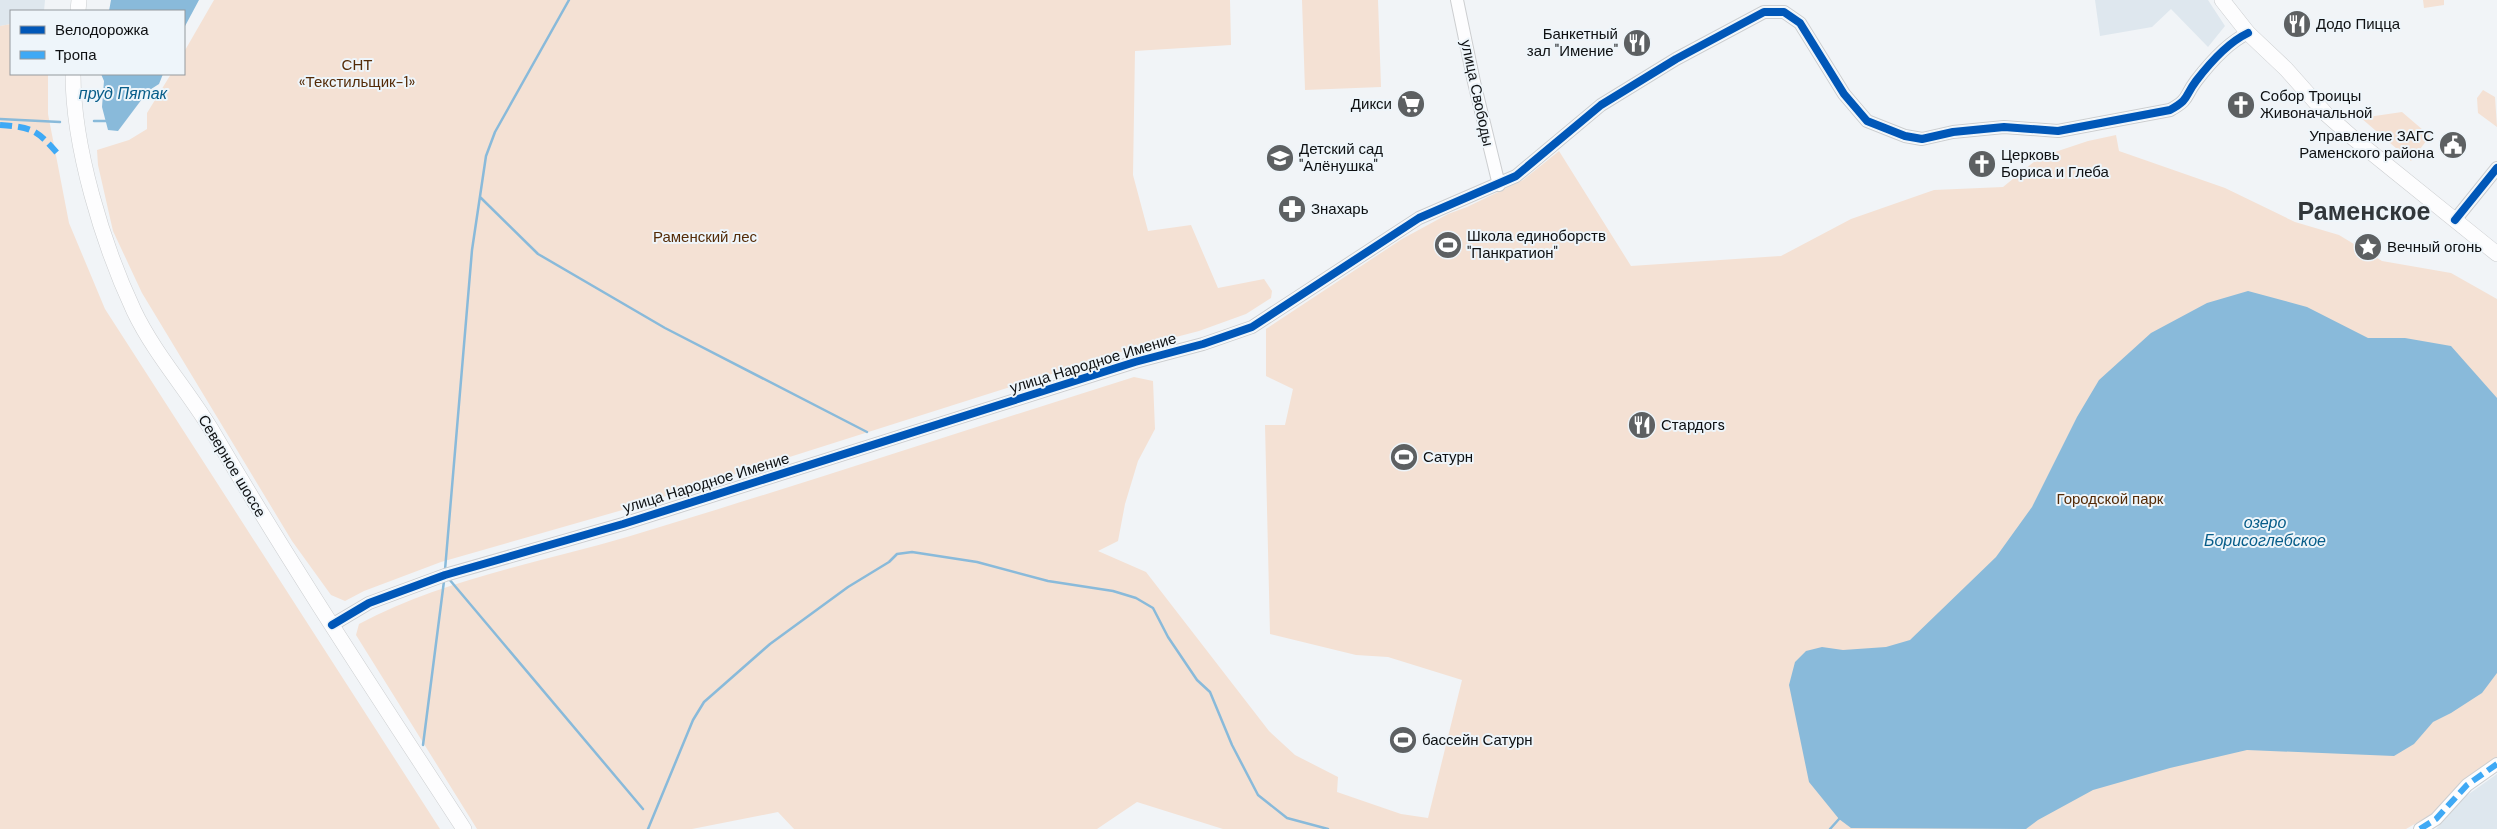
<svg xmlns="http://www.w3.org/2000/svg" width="2497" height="829" viewBox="0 0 2497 829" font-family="'DM Sans',sans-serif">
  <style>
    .built { fill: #dee7ee }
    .green { fill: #f4e1d4 }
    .water { fill: #89bada }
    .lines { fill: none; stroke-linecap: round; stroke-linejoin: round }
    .stream { stroke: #89bada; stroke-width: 2.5 }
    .minor-casing { stroke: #ccced0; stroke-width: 14 }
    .major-casing { stroke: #ccced0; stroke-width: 16 }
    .minor { stroke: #fdfdfe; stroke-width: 12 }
    .major { stroke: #fdfdfe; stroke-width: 15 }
    .quiet { stroke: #3fa9f5; stroke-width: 6; stroke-dasharray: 12 6; stroke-linecap: butt }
    .cycleway-casing { stroke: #eef5fa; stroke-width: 11 }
    .cycleway { stroke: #0057b8; stroke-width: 8 }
    .labels { text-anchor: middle; stroke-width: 4; stroke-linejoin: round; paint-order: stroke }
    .poi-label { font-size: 15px; fill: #0e1012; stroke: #eef5fa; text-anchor: start }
    .park-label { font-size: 15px; fill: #542b07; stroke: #eef5fa }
    .street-label { font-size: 15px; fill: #0e1012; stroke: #eef5fa }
    .water-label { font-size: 16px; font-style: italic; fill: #075d89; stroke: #eef5fa }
    .town-label { font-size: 25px; font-weight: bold; fill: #31363a; stroke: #eef5fa }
  </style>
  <rect width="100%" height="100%" fill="#f1f4f7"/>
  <path class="built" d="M0,0H45L44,11H11V24L0,26Z
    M2095,0H2208L2225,26L2208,47L2171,9L2152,27L2100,36Z
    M2497,774V829H2436L2466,796Z"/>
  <path class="green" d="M214,0H1230L1231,45L1135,51L1133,175L1148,231L1191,225L1218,288L1264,279L1272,291L1271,298L1246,314L1199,331L1130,349L619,511L441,562L364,591L345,601L331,595L292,541L142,293L113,231L98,165L97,150L129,140L147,129V113L171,74H184V52Z
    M1302,0H1378L1381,87L1305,90Z
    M2423,0H2444V5L2424,8Z
    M11,24V74H48V114L69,223L105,309L440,829H0V26Z
    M2483,90L2495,97L2497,127L2478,113L2477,98Z
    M2402,112L2430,136L2411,161L2361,118Z
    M2116,135L2119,151L2225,188L2295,222L2339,235L2382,261L2451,273L2497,299V762L2432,814L2406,829H1223L1137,802L1097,829H794L778,812L692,829H477L356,635L359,624C441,580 538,563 627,537C797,486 965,430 1134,377L1153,381L1155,429L1138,461L1125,504L1118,541L1098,551L1146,572L1269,731L1295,755L1338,777L1337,792L1401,814L1428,818L1462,680L1388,657L1356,655L1270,634L1265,425H1285L1293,389L1266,376V329L1402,239L1448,214L1467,207L1523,180L1559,151L1631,266L1781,256L1851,219L1934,190L2003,187L2040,157L2088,141Z"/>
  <path class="water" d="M111,0H199L184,28V11H109Z
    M101,74H163L159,84L148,91L118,131L108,130L102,107L104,81Z
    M2248,291L2307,307L2368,338H2405L2451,346L2497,398V673L2482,693L2451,713L2433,722L2414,744L2394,756L2247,750L2170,768L2093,790L2038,820L2026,829L1851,828L1839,819L1809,782L1789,685L1795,662L1806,651L1822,647L1843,650L1886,647L1910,640L1996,557L2032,507L2077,417L2099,380L2151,333L2207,303Z"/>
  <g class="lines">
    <path class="stream" d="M0,119L60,122
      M94,121H107
      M480,197L538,254L665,328L867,432
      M445,570L472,250L486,156L495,132L569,0
      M449,579L643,809
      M423,745L444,581
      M648,829L693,720L704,702L770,644L848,587L889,562L897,554L912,552L977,562L1048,581L1113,591L1136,598L1153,608L1168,637L1197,680L1210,692L1232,745L1258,795L1287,818L1328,829
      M1830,829L1839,819"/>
    <defs>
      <path id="minor" d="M1457,0L1474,82L1499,185
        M2455,220L2497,168
        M332,625L369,603L445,575L623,524L1135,362L1203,344L1252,327L1419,218L1516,176L1601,105L1676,59L1764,12H1784L1800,23L1844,94L1867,121L1905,136L1922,139L1953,132L2004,127L2058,131L2170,110C2190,99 2184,97 2196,81C2209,64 2229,42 2248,33
        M2420,829L2436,819L2467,785L2497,764"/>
      <path id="major" d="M2222,0L2248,33L2286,69L2326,114L2352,137L2497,254
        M78,11L79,0
        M73,74C73,147 103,245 134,311C155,355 190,393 214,434C293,569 379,698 464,829"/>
    </defs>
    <use href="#minor" class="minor-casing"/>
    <use href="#major" class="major-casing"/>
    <use href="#minor" class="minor"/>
    <use href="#major" class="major"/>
    <path class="quiet" d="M0,125C32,127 37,130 58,154
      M2420,829L2436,819L2467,785L2497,764"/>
    <defs>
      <path id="cycleway" d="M2455,220L2497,168
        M332,625L369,603L445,575L623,524L1135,362L1203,344L1252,327L1419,218L1516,176L1601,105L1676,59L1764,12H1784L1800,23L1844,94L1867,121L1905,136L1922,139L1953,132L2004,127L2058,131L2170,110C2190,99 2184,97 2196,81C2209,64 2229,42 2248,33"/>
    </defs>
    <use href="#cycleway" class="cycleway-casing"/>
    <use href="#cycleway" class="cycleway"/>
  </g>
  <defs>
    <symbol id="restaurant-disc" viewBox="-11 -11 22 22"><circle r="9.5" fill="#5d6062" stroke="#eef5fa"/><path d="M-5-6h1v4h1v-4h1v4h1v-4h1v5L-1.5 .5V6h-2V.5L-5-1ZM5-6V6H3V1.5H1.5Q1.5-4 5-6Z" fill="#fff"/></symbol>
    <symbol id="supermarket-disc" viewBox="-11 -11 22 22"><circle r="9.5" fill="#5d6062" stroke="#eef5fa"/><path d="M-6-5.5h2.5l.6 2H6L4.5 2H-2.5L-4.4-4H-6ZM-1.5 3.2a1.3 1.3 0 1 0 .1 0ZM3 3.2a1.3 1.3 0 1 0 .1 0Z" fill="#fff"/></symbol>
    <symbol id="church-disc" viewBox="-11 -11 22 22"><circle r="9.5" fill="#5d6062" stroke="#eef5fa"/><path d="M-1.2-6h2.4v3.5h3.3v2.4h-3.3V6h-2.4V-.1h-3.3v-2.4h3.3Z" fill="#fff"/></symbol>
    <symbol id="civic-disc" viewBox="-11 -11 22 22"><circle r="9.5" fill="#5d6062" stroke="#eef5fa"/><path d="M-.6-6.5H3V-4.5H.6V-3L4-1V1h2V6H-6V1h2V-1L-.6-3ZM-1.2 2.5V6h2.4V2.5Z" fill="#fff"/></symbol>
    <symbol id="school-disc" viewBox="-11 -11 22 22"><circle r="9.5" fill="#5d6062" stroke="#eef5fa"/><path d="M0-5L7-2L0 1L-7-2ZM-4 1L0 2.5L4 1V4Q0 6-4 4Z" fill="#fff"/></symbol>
    <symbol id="pharmacy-disc" viewBox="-11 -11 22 22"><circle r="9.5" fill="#5d6062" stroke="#eef5fa"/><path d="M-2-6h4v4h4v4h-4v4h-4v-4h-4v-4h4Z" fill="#fff"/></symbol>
    <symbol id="stadium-disc" viewBox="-11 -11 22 22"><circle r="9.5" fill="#5d6062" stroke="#eef5fa"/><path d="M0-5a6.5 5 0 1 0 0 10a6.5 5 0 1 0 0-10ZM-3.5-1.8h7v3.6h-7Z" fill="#fff"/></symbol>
    <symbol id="sight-disc" viewBox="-11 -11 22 22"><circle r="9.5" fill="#5d6062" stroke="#eef5fa"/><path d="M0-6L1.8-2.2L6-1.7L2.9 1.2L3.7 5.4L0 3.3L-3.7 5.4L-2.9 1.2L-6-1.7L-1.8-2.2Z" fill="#fff"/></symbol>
  </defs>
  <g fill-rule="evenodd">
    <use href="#restaurant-disc" x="2281" y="8" width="32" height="32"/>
    <use href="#restaurant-disc" x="1621" y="27" width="32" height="32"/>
    <use href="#supermarket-disc" x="1395" y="88" width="32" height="32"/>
    <use href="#church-disc" x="2225" y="89" width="32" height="32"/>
    <use href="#civic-disc" x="2437" y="129" width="32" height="32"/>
    <use href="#school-disc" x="1264" y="142" width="32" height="32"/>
    <use href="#church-disc" x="1966" y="148" width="32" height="32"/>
    <use href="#pharmacy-disc" x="1276" y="193" width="32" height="32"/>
    <use href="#stadium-disc" x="1432" y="229" width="32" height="32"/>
    <use href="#sight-disc" x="2352" y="231" width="32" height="32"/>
    <use href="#restaurant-disc" x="1626" y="409" width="32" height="32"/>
    <use href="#stadium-disc" x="1388" y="441" width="32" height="32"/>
    <use href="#stadium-disc" x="1387" y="724" width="32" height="32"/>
  </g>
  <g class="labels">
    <g class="poi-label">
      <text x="2316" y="29">Додо Пицца</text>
      <text x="1618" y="39" text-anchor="end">Банкетный<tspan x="1618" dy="17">зал "Имение"</tspan></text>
      <text x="2260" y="101">Собор Троицы<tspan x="2260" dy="17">Живоначальной</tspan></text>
      <text x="1392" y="109" text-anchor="end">Дикси</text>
      <text x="2434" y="141" text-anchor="end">Управление ЗАГС<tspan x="2434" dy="17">Раменского района</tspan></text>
      <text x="1299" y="154">Детский сад<tspan x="1299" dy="17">"Алёнушка"</tspan></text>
      <text x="2001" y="160">Церковь<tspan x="2001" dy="17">Бориса и Глеба</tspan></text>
      <text x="1311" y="214">Знахарь</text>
      <text x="1467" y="241">Школа единоборств<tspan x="1467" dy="17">"Панкратион"</tspan></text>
      <text x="2387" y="252">Вечный огонь</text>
      <text x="1661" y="430">Стардогs</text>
      <text x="1423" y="462">Сатурн</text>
      <text x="1422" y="745">бассейн Сатурн</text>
    </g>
    <g class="park-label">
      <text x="357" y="70">СНТ<tspan x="357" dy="17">«Текстильщик-1»</tspan></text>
      <text x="705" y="242">Раменский лес</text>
      <text x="2110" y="504">Городской парк</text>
    </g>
    <g class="street-label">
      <text transform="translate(1477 93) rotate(78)" y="5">улица Свободы</text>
      <text transform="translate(1093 363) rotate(-17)" y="5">улица Народное Имение</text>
      <text transform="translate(232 466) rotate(59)" y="5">Северное шоссе</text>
      <text transform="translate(706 483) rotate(-17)" y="5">улица Народное Имение</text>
    </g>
    <g class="water-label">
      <text x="123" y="99">пруд Пятак</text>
      <text x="2265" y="528">озеро<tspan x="2265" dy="18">Борисоглебское</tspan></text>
    </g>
    <g class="town-label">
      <text x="2364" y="220">Раменское</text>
    </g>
  </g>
  <rect x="10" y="10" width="175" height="65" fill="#eef5fa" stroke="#94999d"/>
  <rect x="20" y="26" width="25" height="8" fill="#0057b8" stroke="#94999d"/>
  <text x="55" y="35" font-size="15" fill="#0e1012">Велодорожка</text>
  <rect x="20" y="51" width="25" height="8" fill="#3fa9f5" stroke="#94999d"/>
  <text x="55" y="60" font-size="15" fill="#0e1012">Тропа</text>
</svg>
